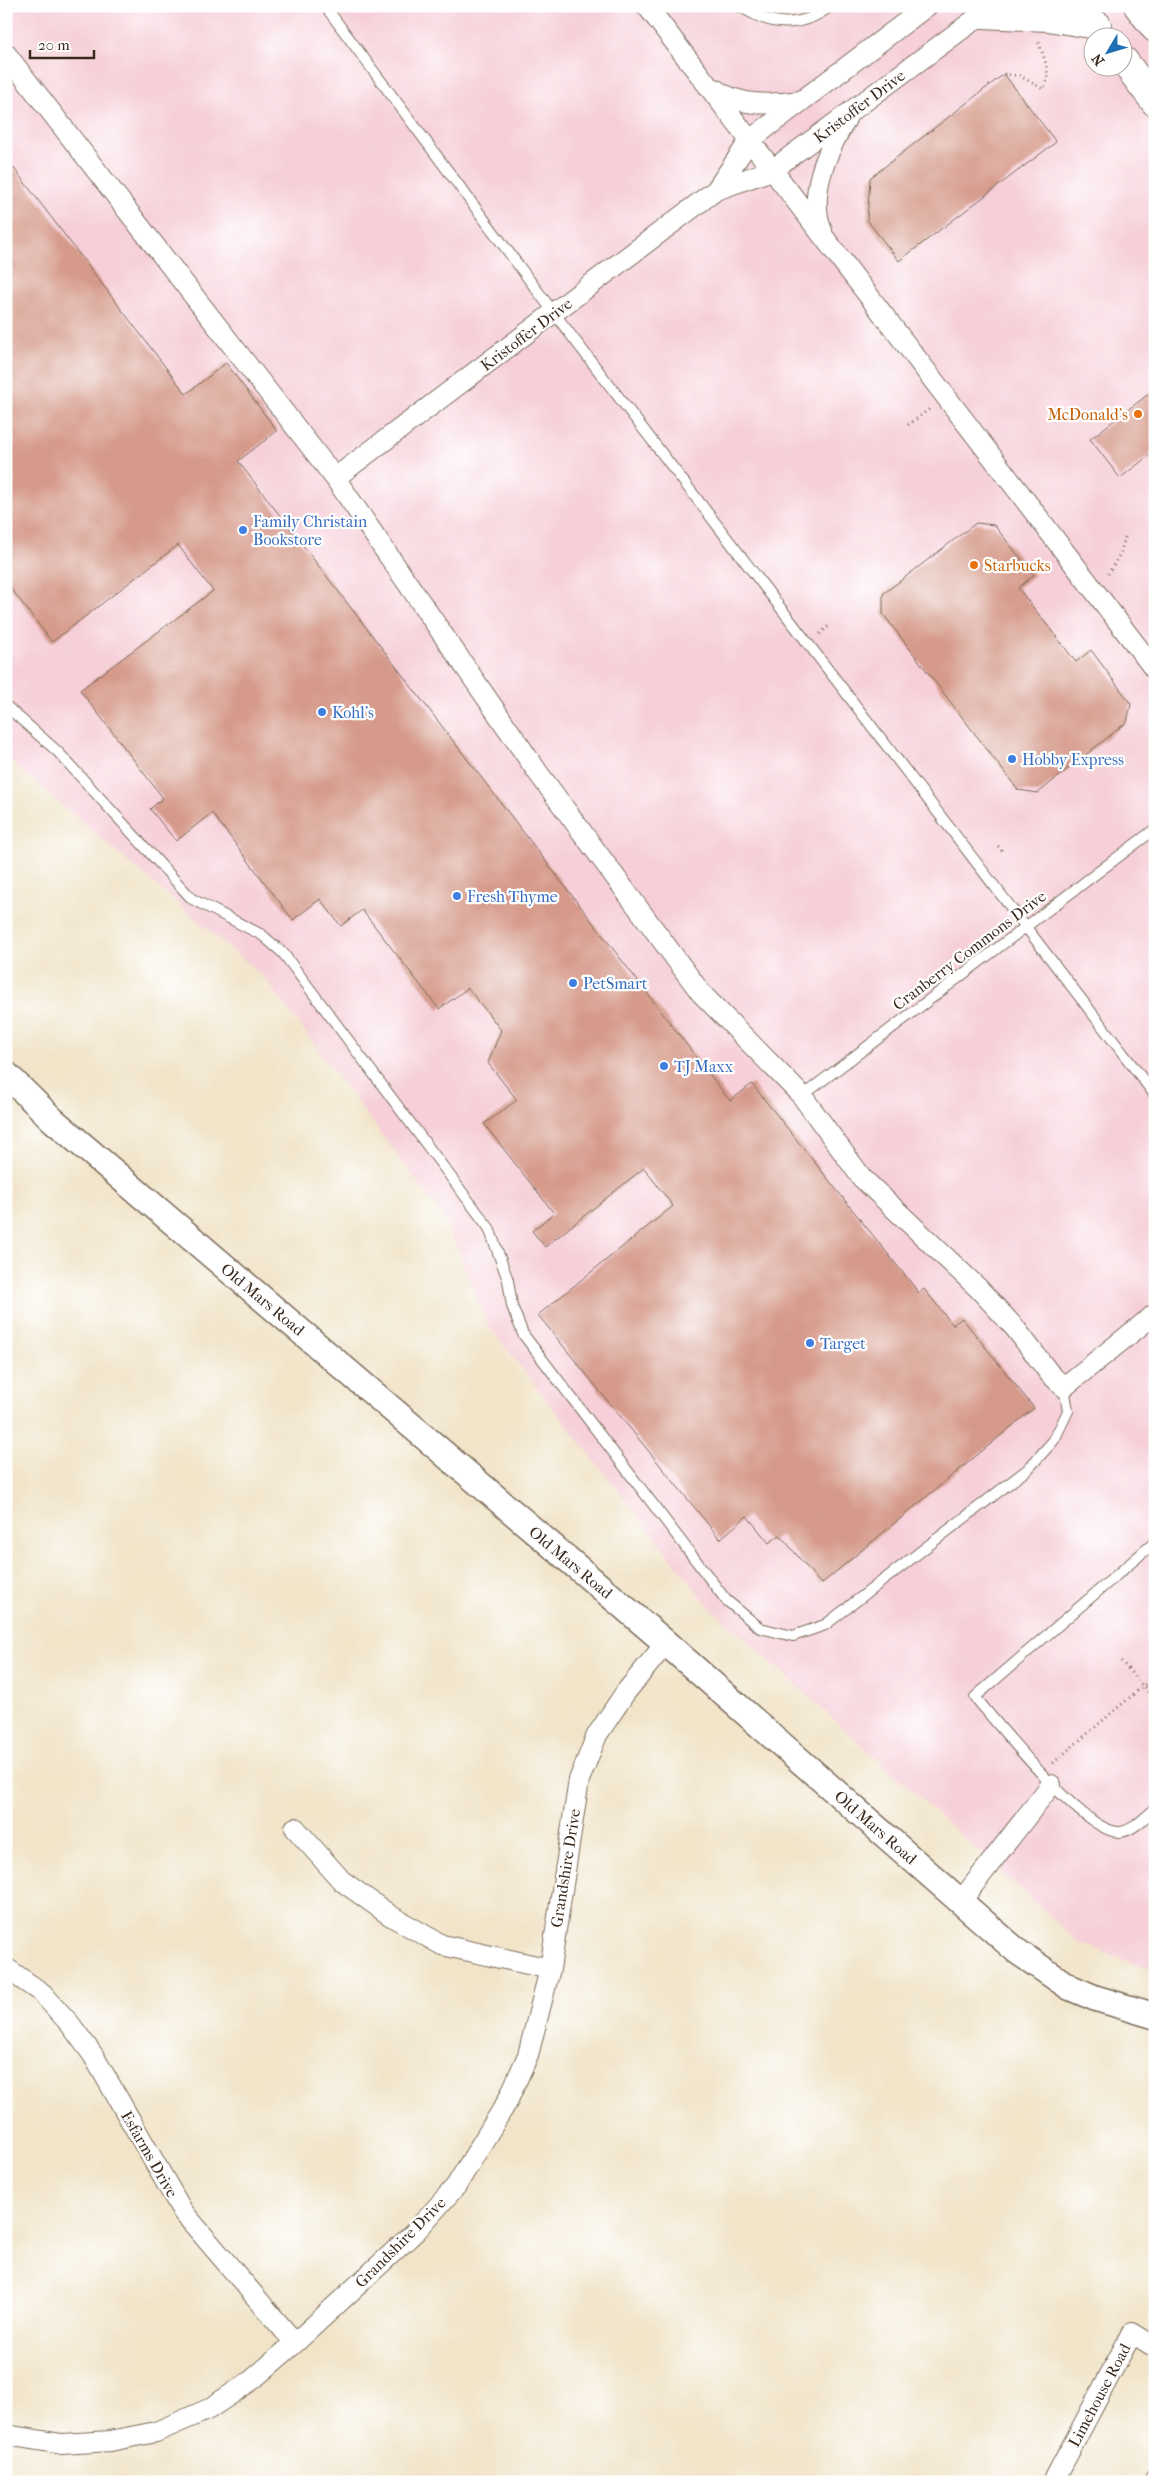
<svg xmlns="http://www.w3.org/2000/svg" width="1161" height="2488" viewBox="0 0 1161 2488" font-family="'IM FELL French Canon',serif">
  <style>
    .built { fill: #f6cfd8; fill-rule: evenodd }
    .building { fill: #d59a8a }
    .lines { fill: none; stroke-linecap: round; stroke-linejoin: round }
    .service-casing { stroke: #7b6b5a; stroke-width: 12 }
    .minor-casing { stroke: #7b6b5a; stroke-width: 22 }
    .tertiary-casing { stroke: #7b6b5a; stroke-width: 28 }
    .primary-casing { stroke: #7b6b5a; stroke-width: 30 }
    .path { stroke: #7b6b5a; stroke-width: 3; stroke-dasharray: 1 4; stroke-linecap: butt }
    .service { stroke: #fff; stroke-width: 10 }
    .minor { stroke: #fff; stroke-width: 20 }
    .tertiary { stroke: #fff; stroke-width: 25 }
    .primary { stroke: #fff; stroke-width: 28 }
    .food-dot { fill: #e8710a; stroke: #fff; stroke-width: 2 }
    .shop-dot { fill: #3f7fe0; stroke: #fff; stroke-width: 2 }
    .labels { text-anchor: middle; stroke-width: 4.5; stroke-linejoin: round; paint-order: stroke }
    .street-label { font-size: 16px; fill: #3b2a1e; stroke: #fff }
    .food-label { font-size: 16px; fill: #c56008; stroke: #fff; text-anchor: end }
    .shop-label { font-size: 16px; fill: #366cbe; stroke: #fff; text-anchor: start }
  </style>
  <rect width="100%" height="100%" fill="#fff"/>
  <filter id="ink" filterUnits="userSpaceOnUse"><feTurbulence type="fractalNoise" baseFrequency=".02" numOctaves="2"/><feDisplacementMap in="SourceGraphic" scale="10" xChannelSelector="R" yChannelSelector="G"/><feConvolveMatrix kernelMatrix="1 2 1 2 8 2 1 2 1" color-interpolation-filters="sRGB"/></filter>
  <filter id="wash" filterUnits="userSpaceOnUse"><feTurbulence type="fractalNoise" baseFrequency=".0096" numOctaves="4" result="noise"/><feDisplacementMap in="SourceGraphic" scale="20" xChannelSelector="R" yChannelSelector="G"/><feGaussianBlur stdDeviation="1.12" result="paint"/><feColorMatrix in="noise" values="0 0 0 0 0 0 0 0 0 0 0 0 0 0 0 0 0 1.4 0 .05"/><feComposite in="paint" operator="in"/></filter>
  <g filter="url(#wash)">
    <rect width="100%" height="100%" fill="#f1e4c9"/>
    <path class="built" d="M6,6H1155V1968L1136,1965L1077,1941L708,1605L488,1325L444,1218L263,976L6,758ZM1094,38H1124V68H1094Z"/>
    <g id="blocks">
      <path class="building" d="M1004,74L1056,142L899,261L867,220L870,178Z
        M6,158L186,394L226,363L277,431L238,461L730,1101L752,1084L919,1293L924,1289L953,1325L962,1318L1034,1408L821,1584L780,1535L769,1543L747,1516L720,1539L538,1315L673,1206L644,1168L545,1247L532,1231L554,1213L484,1124L517,1100L488,1063L501,1030L468,988L439,1009L362,910L341,926L320,899L293,920L212,813L176,841L150,809L163,798L80,690L213,591L178,545L52,642L6,582Z
        M1155,389V451L1120,478L1090,439Z
        M976,523L994,525L1034,575L1018,588L1076,662L1091,650L1131,704L1127,722L1038,793L1018,790L883,614V594Z"/>
    </g>
  </g>
  <g filter="url(#ink)">
    <use href="#blocks" fill-opacity="0" stroke="#7b6b5a" stroke-width="1"/>
    <g class="lines">
      <defs>
        <path id="service" d="M325,6L554,313L1155,1095
          M740,6C771,27 800,29 831,6
          M6,706L58,752L192,899L262,935L283,953L489,1228L508,1280L512,1306L523,1334L726,1600L760,1628L793,1636L825,1625L1028,1469L1054,1440L1068,1411L1064,1387
          M802,1096L1155,829
          M1155,1542L975,1697C998,1724 1086,1835 1120,1832C1133,1831 1145,1817 1155,1809
          M1148,2482L1155,2469"/>
        <path id="minor" d="M647,6L1155,670
          M6,54L335,478L539,774L701,993L802,1096L862,1178L978,1288L1015,1328L1050,1374L1064,1387L1155,1314
          M713,88C738,107 772,105 801,101
          M716,190L750,140L927,6
          M822,231C807,193 827,152 846,119
          M335,478L716,190L772,170L993,6
          M295,1828L342,1881L391,1916L442,1945L550,1969
          M961,1901L1051,1785
          M6,1968L42,1993L70,2024L93,2055L183,2212L295,2343
          M6,2435L62,2444L110,2441L156,2432L209,2409L252,2380L295,2343L416,2231L456,2186L507,2102L528,2055L550,1969L579,1780L597,1735L625,1693L666,1643
          M1053,2482L1132,2333L1155,2347"/>
        <path id="tertiary" d="M6,1074L53,1120L666,1643L1018,1952L1069,1987L1095,1998L1155,2016"/>
        <path id="primary" d="M1138,6L1155,28
          M982,14L1048,17L1097,25
          M1124,61L1155,102"/>
      </defs>
      <use href="#service" class="service-casing"/>
      <use href="#minor" class="minor-casing"/>
      <use href="#tertiary" class="tertiary-casing"/>
      <use href="#primary" class="primary-casing"/>
      <path class="path" d="M1004,74L1020,76L1043,89C1053,73 1043,57 1038,40
        M908,425L931,408
        M1108,574L1121,552L1126,534
        M820,634L831,624
        M998,846L1003,852
        M1121,1661L1155,1700
        M1053,1763L1155,1676"/>
      <use href="#service" class="service"/>
      <use href="#minor" class="minor"/>
      <use href="#tertiary" class="tertiary"/>
      <use href="#primary" class="primary"/>
    </g>
  </g>
  <g class="food-dot">
    <circle cx="1138" cy="414" r="5"/>
    <circle cx="974" cy="565" r="5"/>
  </g>
  <g class="shop-dot">
    <circle cx="243" cy="530" r="5"/>
    <circle cx="322" cy="712" r="5"/>
    <circle cx="1012" cy="759" r="5"/>
    <circle cx="457" cy="896" r="5"/>
    <circle cx="573" cy="983" r="5"/>
    <circle cx="664" cy="1066" r="5"/>
    <circle cx="810" cy="1343" r="5"/>
  </g>
  <g class="labels">
    <g class="street-label">
      <text transform="translate(859 106) rotate(-37)" y="6">Kristoffer Drive</text>
      <text transform="translate(526 334) rotate(-37)" y="6">Kristoffer Drive</text>
      <text transform="translate(969 950) rotate(-37)" y="6">Cranberry Commons Drive</text>
      <text transform="translate(263 1299) rotate(40)" y="6">Old Mars Road</text>
      <text transform="translate(571 1562) rotate(40)" y="6">Old Mars Road</text>
      <text transform="translate(876 1827) rotate(41)" y="6">Old Mars Road</text>
      <text transform="translate(565 1868) rotate(-81)" y="6">Grandshire Drive</text>
      <text transform="translate(150 2154) rotate(60)" y="6">Esfarms Drive</text>
      <text transform="translate(400 2242) rotate(-45)" y="6">Grandshire Drive</text>
      <text transform="translate(1099 2395) rotate(-62)" y="6">Limehouse Road</text>
    </g>
    <g class="food-label">
      <text x="1128" y="420">McDonald's</text>
      <text x="984" y="571" text-anchor="start">Starbucks</text>
    </g>
    <g class="shop-label">
      <text x="253" y="527">Family Christain<tspan x="253" dy="18">Bookstore</tspan></text>
      <text x="332" y="718">Kohl's</text>
      <text x="1022" y="765">Hobby Express</text>
      <text x="467" y="902">Fresh Thyme</text>
      <text x="583" y="989">PetSmart</text>
      <text x="674" y="1072">TJ Maxx</text>
      <text x="820" y="1349">Target</text>
    </g>
  </g>
  <rect width="1161" height="2488" fill="none" stroke="#fff" stroke-width="25"/>
  <g transform="translate(1108 52) rotate(232)"><circle r="24" fill="#ffffff" stroke="#b1aaa5"/>
  <path d="M0-4L9 19L0 12L-9 19Z" fill="#1f6fb2"/>
  <text y="-8" font-size="14" font-weight="bold" text-anchor="middle" fill="#3b2a1e">N</text>
  </g>
  <path d="M30 50v8h64v-8" fill="none" stroke="#3b2a1e" stroke-width="2.5"/>
  <text x="38" y="50" font-size="15" fill="#3b2a1e" stroke="#ffffff" stroke-width="4" paint-order="stroke">20 m</text>
</svg>
